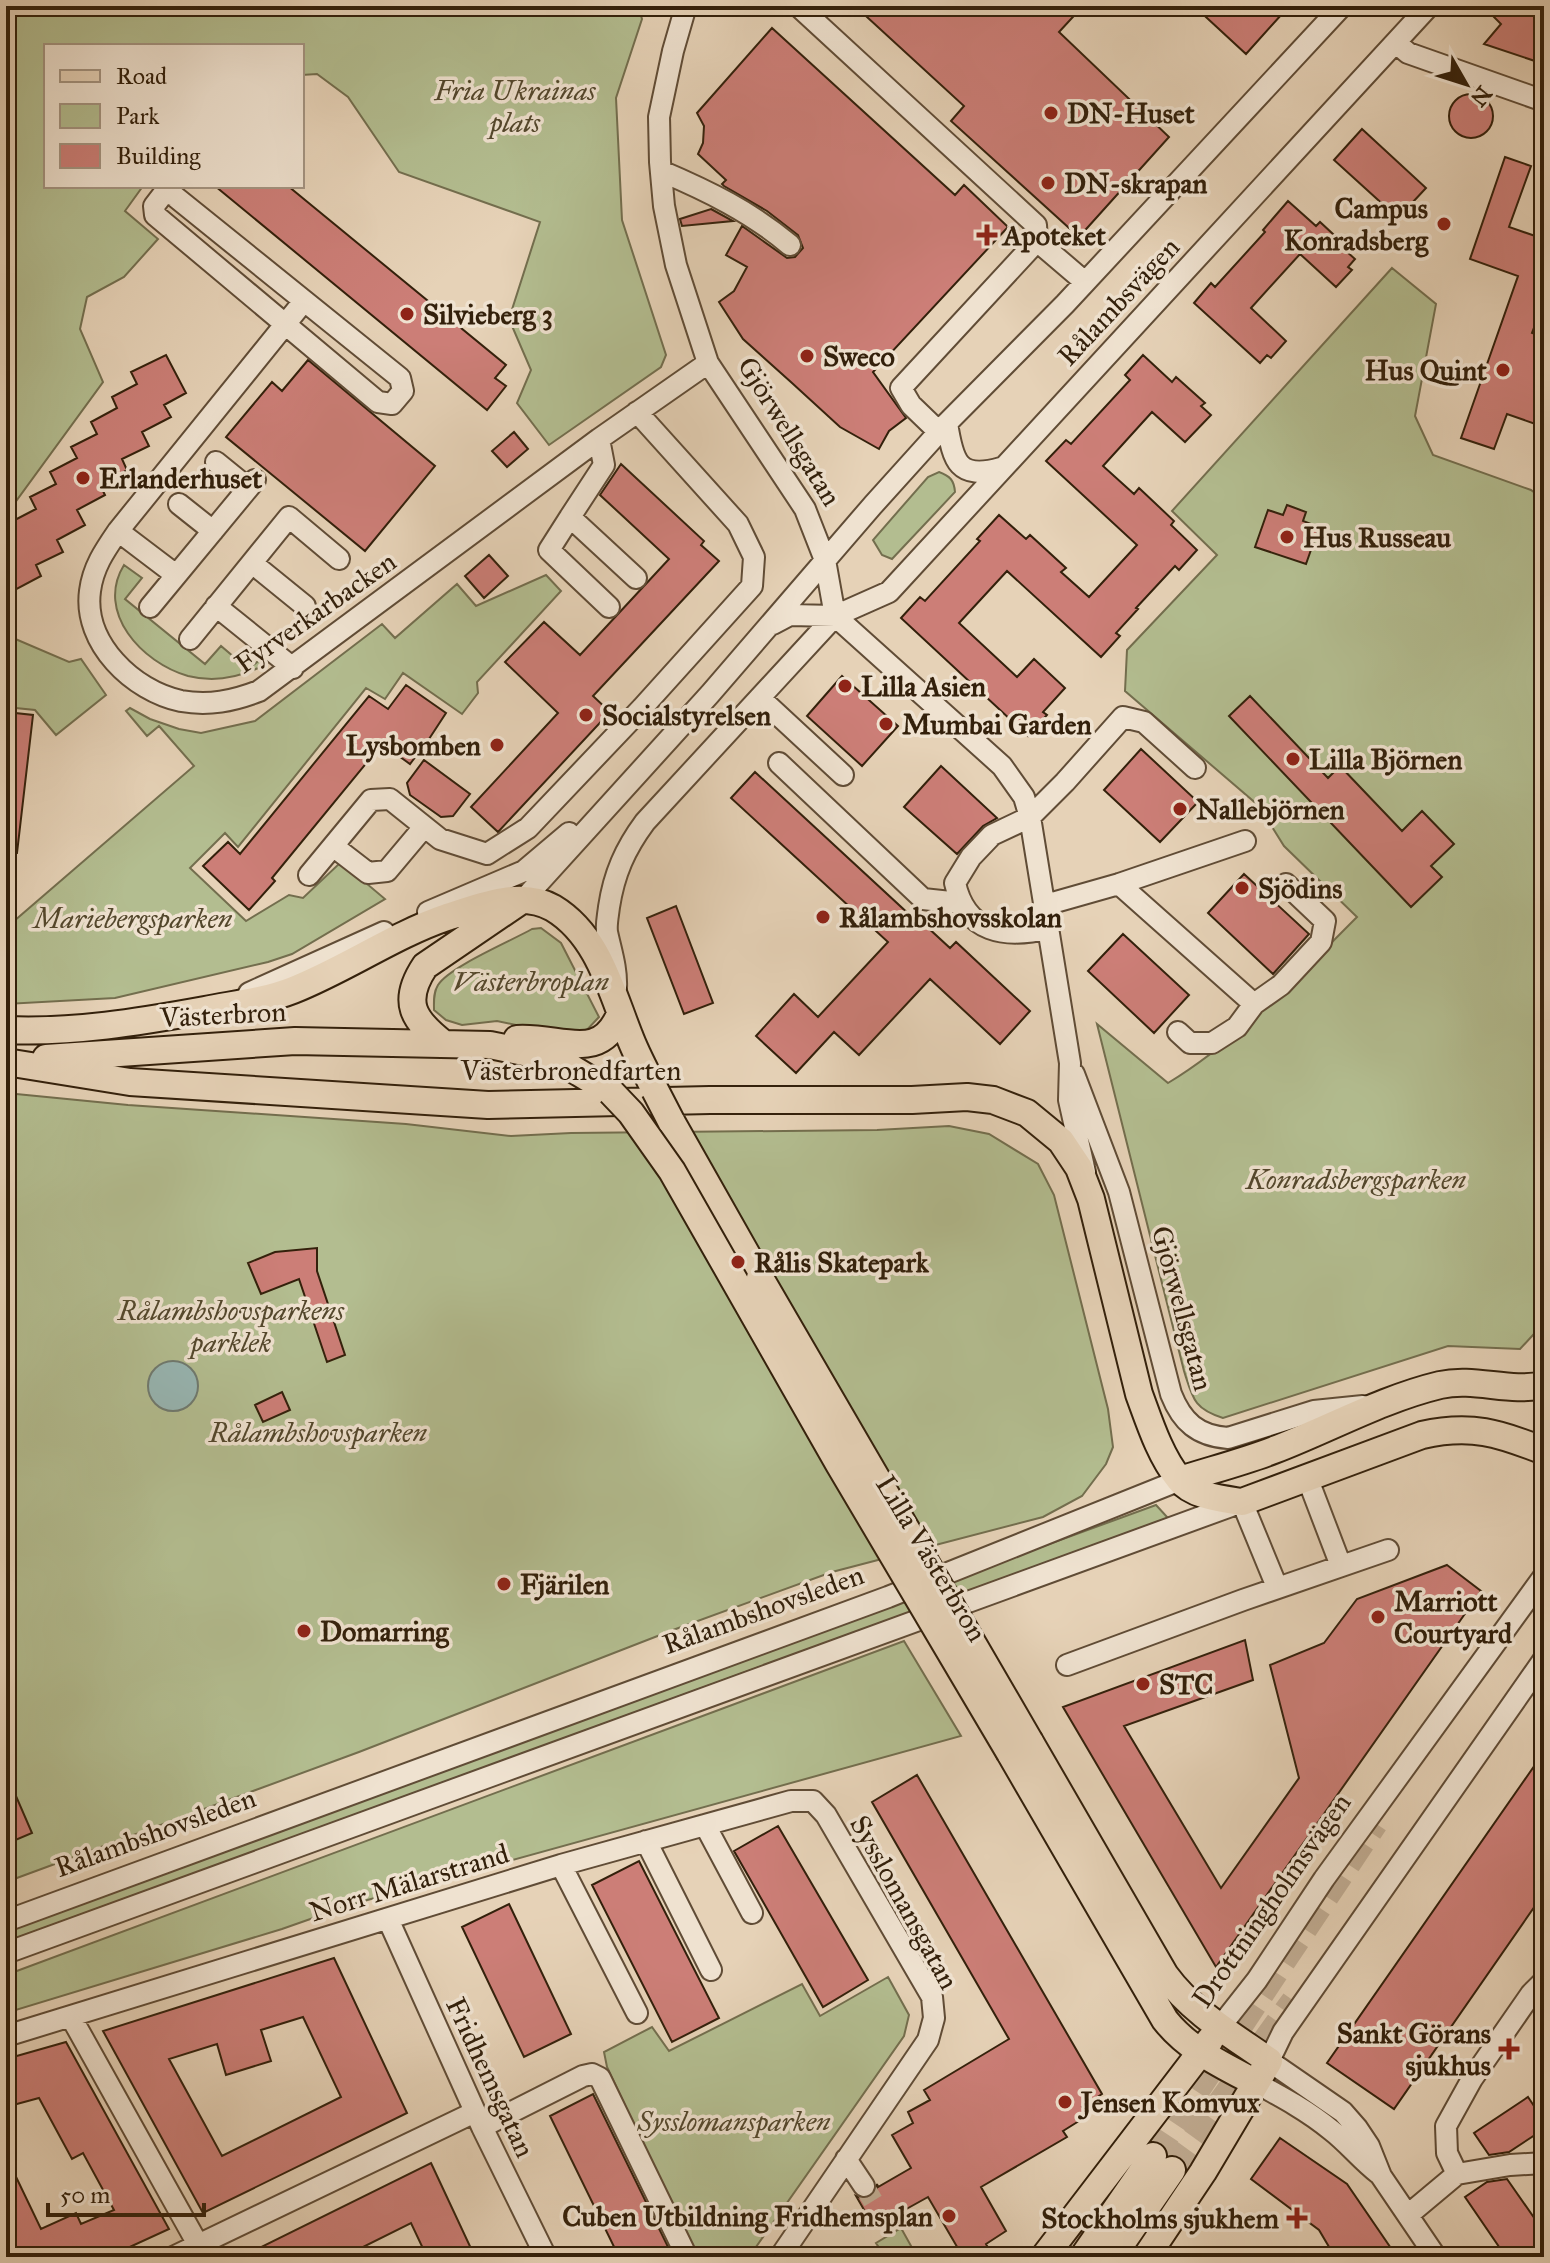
<svg xmlns="http://www.w3.org/2000/svg" width="1550" height="2263" viewBox="0 0 1550 2263" font-family="'IM FELL Great Primer',serif">
  <style>
    .green { fill: #b3bd90; stroke: #736e4e; stroke-width: 2 }
    .water { fill: #97b6b3; stroke: #6f7a70; stroke-width: 2 }
    .building { fill: #cc7e77; stroke: #33200b; stroke-width: 2; fill-rule: evenodd }
    .lines { fill: none; stroke-linecap: round; stroke-linejoin: round }
    .minor-tunnel { stroke: #c2ae95; stroke-width: 20; stroke-dasharray: 20 10; stroke-linecap: butt }
    .major-tunnel { stroke: #c2ae95; stroke-width: 26; stroke-dasharray: 26 13; stroke-linecap: butt }
    .minor-casing { stroke: #604c36; stroke-width: 24 }
    .major-casing { stroke: #33200b; stroke-width: 30 }
    .minor { stroke: #efe2d0; stroke-width: 20 }
    .major { stroke: #e6d2b7; stroke-width: 26 }
    .major-bridge-casing { stroke: #33200b; stroke-width: 30; stroke-linecap: butt }
    .major-bridge { stroke: #e6d2b7; stroke-width: 26 }
    .poi-dot { fill: #8f2418; stroke: #efe2d0; stroke-width: 3 }
    .labels { text-anchor: middle; stroke-width: 7; stroke-linejoin: round; paint-order: stroke }
    .park-label { font-size: 28px; font-style: italic; fill: #53472c; stroke: #efe2d0 }
    .poi-label { font-size: 28px; font-weight: bold; fill: #33200b; stroke: #efe2d0; text-anchor: start }
    .street-label { font-size: 28px; fill: #33200b; stroke: #efe2d0 }
  </style>
  <rect width="100%" height="100%" fill="#e6d2b7"/>
  <filter id="stains"><feTurbulence type="fractalNoise" baseFrequency=".0025" numOctaves="4"/><feColorMatrix values="0 0 0 0 .2 0 0 0 0 .09 0 0 0 0 .02 0 0 0 .5 -.17"/></filter>
  <radialGradient id="worn" r=".72"><stop offset=".6" stop-color="#630" stop-opacity="0"/><stop offset="1" stop-color="#630" stop-opacity=".3"/></radialGradient>
  <path class="green" d="M6,6H638L642,19L616,98L622,220L666,355L661,367L549,445L517,403L531,370L509,319L540,222L399,172L348,97L317,74L302,75V46H46V186H143L125,211L158,239L124,277L87,297L80,329L103,382L6,515Z
    M1392,268L1436,304L1415,416L1433,455L1531,490L1544,500V1323L1520,1349L1448,1346L1223,1418C1194,1409 1193,1399 1184,1371L1097,1024L1168,1083C1240,1039 1297,977 1357,917L1284,846L1259,806L1125,691L1127,650L1217,555L1172,511Z
    M939,472C950,476 954,480 955,492L892,559L882,555L873,540L928,477Z
    M124,565L142,578L125,599L205,664L221,646L248,669L261,659L266,664C242,677 216,683 188,676C142,663 95,612 124,565Z
    M546,575L561,591L477,682L478,693L462,714L403,673L385,699L366,688L238,847L225,833L190,868L246,921L289,895L303,898L341,862L385,899L292,954L268,962L115,998L6,1004V928L194,766L159,726L147,736L126,711L130,708L150,719L179,729L201,733L255,721L382,624L395,638L457,584L476,606Z
    M6,635L69,662L81,659L106,695L56,735L35,710L6,707Z
    M541,928L561,943L599,1017L584,1033L544,1031L497,1021L462,1025L446,1020L434,1010C434,1002 433,993 438,985C449,967 511,941 532,929Z
    M6,1093L128,1105L406,1124L511,1136L571,1133L877,1130L949,1126L989,1134L1038,1164L1054,1195L1108,1409L1113,1447L1106,1464L1082,1496L1043,1517L832,1572L673,1630L359,1752L6,1882Z
    M1156,1505L1168,1518L6,1942V1925Z
    M904,1641L961,1736L353,1904L282,1929L6,2013V1975Z
    M888,1977L909,2015L904,2036L749,2257H696L607,2067L604,2052L652,2027L669,2051L802,1984L820,2016Z
    M901,2228L915,2253L908,2257H885L876,2243Z"/>
  <path class="water" d="M148 1386a25 25 0 1 1 50 0a25 25 0 1 1-50 0Z"/>
  <path class="building" d="M855,6H1083L1059,32L1169,137L1079,237L951,121L964,106Z
    M1194,6H1273L1282,14L1246,54Z
    M1501,6H1544V64L1484,44L1501,24L1492,15Z
    M772,28L955,195L964,185L1008,227L873,372L906,418L889,431L879,449L840,427L792,383L743,339L719,302L734,291L747,267L726,255L742,226L787,258L795,257L803,248L798,235L767,211L724,186L722,184L726,180L698,154L703,143L704,126L697,113Z
    M1449 116a22 22 0 1 1 44 0a22 22 0 1 1-44 0Z
    M1362,129L1426,188L1398,218L1334,160Z
    M1505,157L1531,166L1509,227L1544,239V302L1532,333L1544,337V359L1535,385L1544,388V427L1507,414L1494,449L1461,438L1518,276L1470,259Z
    M215,186H288L506,365L495,378L506,386L487,410Z
    M1288,201L1316,226L1320,222L1348,248L1346,251L1355,259L1348,267L1352,270L1336,287L1300,254L1251,308L1286,341L1271,358L1267,355L1260,363L1194,303L1211,283L1215,287L1265,232L1263,230Z
    M711,209L733,221L682,226L680,219Z
    M166,355L186,393L164,405L171,417L142,432L149,446L122,459L127,470L100,485L105,495L77,510L85,525L57,540L63,552L36,565L41,576L11,592L6,583V539L15,534L9,523L36,509L30,497L56,484L50,472L77,458L71,447L97,434L91,422L117,408L112,397L137,384L131,372Z
    M1143,355L1172,382L1176,377L1205,403L1201,406L1211,415L1185,442L1152,412L1103,466L1134,494L1139,488L1174,521L1171,525L1197,550L1179,570L1175,566L1136,608L1138,609L1116,633L1120,636L1101,657L1007,571L959,623L1017,677L1034,659L1065,688L1043,712L1047,715L1028,736L901,618L920,597L925,601L980,541L977,539L999,515L1026,539L1030,535L1066,568L1061,572L1089,597L1137,545L1046,461L1066,440L1071,444L1130,380L1125,375Z
    M308,360L435,466L365,551L226,437L272,382L282,391Z
    M514,432L528,449L507,467L492,451Z
    M621,464L704,541L701,545L719,561L593,696L610,712L498,832L471,807L558,713L505,662L544,622L580,655L669,559L600,495Z
    M1287,505L1306,512L1303,521L1319,527L1306,564L1255,547L1268,510L1283,515Z
    M489,555L508,576L484,598L465,576Z
    M842,676L898,726L862,766L807,716Z
    M406,685L446,713L429,739L410,764L382,744L272,878L275,881L249,910L203,866L228,842L240,854L369,696L388,709Z
    M1250,696L1328,778L1340,766L1402,831L1422,811L1454,844L1431,866L1442,877L1411,907L1229,716Z
    M6,712L33,715L17,853L6,852Z
    M1141,749L1198,802L1160,842L1104,790Z
    M424,760L470,794L453,816L441,817L410,795L407,783Z
    M941,766L997,818L983,826L957,854L904,807Z
    M755,772L911,916L913,914L950,948L956,942L1030,1011L1000,1044L930,979L859,1055L834,1032L796,1073L756,1036L794,994L818,1017L888,942L731,798Z
    M1244,874L1309,934L1273,974L1208,913Z
    M676,906L713,1003L684,1014L647,918Z
    M1123,934L1189,995L1154,1033L1088,971Z
    M317,1248V1271L345,1355L327,1362L299,1279L261,1294L248,1263L275,1252Z
    M282,1392L290,1410L263,1422L255,1405Z
    M1447,1565L1481,1591L1216,1967L1063,1707L1245,1640L1253,1680L1124,1726L1221,1888L1299,1778L1270,1665L1324,1643L1357,1599Z
    M1544,1752V1893L1394,2109L1327,2063Z
    M6,1773L32,1833L6,1844Z
    M917,1775L1102,2094L1082,2107L1087,2116L1063,2131L1067,2137L981,2187L1006,2231L986,2244L993,2257H963L928,2197L874,2227L856,2196L864,2199L870,2197L876,2191L877,2184L878,2187L911,2168L892,2135L913,2123L908,2112L930,2100L924,2090L1009,2039L872,1802Z
    M778,1826L868,1980L823,2007L734,1851Z
    M639,1861L719,2018L672,2042L592,1885Z
    M509,1904L571,2034L524,2057L462,1927Z
    M334,1958L407,2113L203,2213L103,2031ZM303,2017L341,2097L222,2156L169,2059L217,2044L226,2075L271,2061L261,2030Z
    M66,2042L169,2229L108,2257H6V2156L41,2229L76,2213L81,2224L114,2210L83,2153L72,2159L39,2098L6,2107V2059Z
    M593,2094L673,2257H619L550,2116Z
    M1528,2097L1544,2121V2129L1509,2152L1489,2155L1474,2133Z
    M1280,2138L1347,2184L1397,2257H1335L1319,2230L1251,2179Z
    M431,2163L475,2257H427L411,2223L343,2257H241Z
    M1507,2179L1544,2232V2257H1506L1465,2197L1487,2182Z"/>
  <g class="lines">
    <path class="minor-tunnel" d="M864,2186L873,2201"/>
    <path class="major-tunnel" d="M1153,2156L1375,1823
      M1172,2170L1294,2001"/>
    <defs>
      <path id="minor" d="M686,6L673,51L659,117L660,162L664,206L676,265L708,363L805,509L825,560L835,616L1002,766L1024,797L1030,817L1070,1063L1069,1100L1085,1172
        M798,6L1036,225L1037,241L1085,282
        M1396,43L1408,53L1544,101
        M661,171C708,191 751,212 790,245
        M164,193L173,195L400,378L403,391L392,404L378,402L155,215L154,206Z
        M304,301L118,531C105,550 93,567 90,591C83,643 133,691 181,701C209,706 233,701 259,691L599,439L708,363
        M947,423C953,462 958,480 1001,468
        M939,432L911,405L901,388L1037,241
        M599,439L604,465L570,517L636,578
        M216,462L248,488
        M179,504L213,531
        M570,517L549,550L609,607
        M118,531L176,575
        M252,563L305,606
        M216,606L293,668
        M150,607L255,480
        M773,624L790,615L835,616
        M190,639L289,517L339,559
        M760,698L843,775
        M779,763L923,899L960,903
        M333,846L368,873L387,871L424,827
        M309,875L371,800L390,799L440,839L487,854L528,828L642,708L752,586L754,557L738,524L637,412
        M1119,884L1254,1004
        M524,899L710,694L873,505L947,423L1065,304L1342,6
        M1045,905L1119,884L1245,841
        M428,912L524,871L569,833
        M1049,928C1005,939 966,933 955,883L971,857L992,835L1030,817L1065,782L1123,717L1144,722L1195,768
        M616,988C617,968 611,951 607,932C606,924 608,916 609,907C614,874 625,849 645,822L835,616L889,592L1429,6
        M249,993L384,932
        M1178,1032L1190,1043H1212L1237,1027L1254,1004L1281,985L1321,942L1325,921L1286,884
        M1074,1074L1119,1192L1171,1394C1182,1422 1198,1436 1228,1438L1314,1411L1363,1406
        M1307,1477L1341,1566
        M1067,1665L1243,1600L1388,1550
        M705,1825L752,1913
        M646,1841L711,1970
        M561,1865L637,2013
        M388,1919L482,2127L546,2257
        M6,1921L888,1597L1180,1480
        M6,1953L1242,1502L1277,1587
        M71,2017L205,2257
        M1220,2027L1257,1980L1324,1879L1544,1576
        M6,2036L561,1865L791,1801H813L826,1815L932,1997L934,2018L928,2040L780,2257
        M1256,2083C1282,2097 1308,2111 1331,2130C1348,2143 1361,2160 1378,2173
        M482,2127L583,2076L592,2074L600,2078L687,2257
        M846,2159L864,2186
        M1457,2174L1510,2165L1544,2163
        M1408,2215L1457,2174L1447,2153L1446,2126L1472,2079L1531,1994L1544,1981
        M173,2257L475,2112
        M1436,2257L1381,2176L1369,2146L1357,2128L1343,2112L1269,2061L1283,2032L1544,1659"/>
      <path id="major" d="M6,1030C73,1033 139,1022 205,1010C235,1004 265,1001 293,990C346,969 394,935 447,917C480,907 520,889 553,908C598,935 611,990 629,1035C636,1054 646,1072 655,1090
        M517,1039C561,1036 600,1064 620,1014
        M444,1044C413,1020 401,1002 425,966L519,902
        M46,1058L295,1041L490,1045L543,1056L568,1066L611,1092
        M6,1062L130,1082L488,1105L710,1100H912L967,1097L993,1100L1027,1113L1061,1141L1079,1168L1091,1199L1139,1394C1149,1421 1160,1456 1179,1479C1192,1496 1222,1499 1242,1502L1422,1435C1471,1424 1499,1433 1544,1451
        M671,1121L760,1278
        M1180,1480C1211,1470 1243,1462 1274,1450C1329,1429 1382,1399 1440,1385C1475,1377 1509,1393 1544,1385
        M1030,1742L1165,1975C1192,2012 1232,2035 1269,2061L1203,2172L1146,2257
        M1010,1753L1165,2020C1189,2050 1222,2065 1256,2083
        M1044,2257L1210,2040
        M1083,2257L1153,2156
        M1112,2257L1172,2170"/>
    </defs>
    <use href="#minor" class="minor-casing"/>
    <use href="#major" class="major-casing"/>
    <use href="#minor" class="minor"/>
    <use href="#major" class="major"/>
    <defs>
      <path id="major-bridge" d="M655,1090L671,1121
        M611,1092L631,1113L672,1171L839,1464L1010,1753
        M760,1278L1030,1742"/>
    </defs>
    <use href="#major-bridge" class="major-bridge-casing"/>
    <use href="#major-bridge" class="major-bridge"/>
  </g>
  <g class="poi-dot">
    <circle cx="1051" cy="113" r="8"/>
    <circle cx="1048" cy="183" r="8"/>
    <circle cx="1444" cy="224" r="8"/>
    <path d="M983 223h8v8h8v8h-8v8h-8v-8h-8v-8h8z"/>
    <circle cx="407" cy="314" r="8"/>
    <circle cx="807" cy="356" r="8"/>
    <circle cx="1503" cy="370" r="8"/>
    <circle cx="83" cy="478" r="8"/>
    <circle cx="1287" cy="537" r="8"/>
    <circle cx="845" cy="686" r="8"/>
    <circle cx="586" cy="715" r="8"/>
    <circle cx="886" cy="724" r="8"/>
    <circle cx="497" cy="745" r="8"/>
    <circle cx="1293" cy="759" r="8"/>
    <circle cx="1180" cy="809" r="8"/>
    <circle cx="1242" cy="888" r="8"/>
    <circle cx="823" cy="917" r="8"/>
    <circle cx="738" cy="1262" r="8"/>
    <circle cx="504" cy="1584" r="8"/>
    <circle cx="1378" cy="1617" r="8"/>
    <circle cx="304" cy="1631" r="8"/>
    <circle cx="1143" cy="1684" r="8"/>
    <path d="M1505 2037h8v8h8v8h-8v8h-8v-8h-8v-8h8z"/>
    <circle cx="1065" cy="2102" r="8"/>
    <circle cx="949" cy="2216" r="8"/>
    <path d="M1293 2206h8v8h8v8h-8v8h-8v-8h-8v-8h8z"/>
  </g>
  <g class="labels">
    <g class="park-label">
      <text x="515" y="100">Fria Ukrainas<tspan x="515" dy="32">plats</tspan></text>
      <text x="133" y="928">Mariebergsparken</text>
      <text x="531" y="991">Västerbroplan</text>
      <text x="1356" y="1189">Konradsbergsparken</text>
      <text x="231" y="1320">Rålambshovsparkens<tspan x="231" dy="32">parklek</tspan></text>
      <text x="318" y="1442">Rålambshovsparken</text>
      <text x="734" y="2131">Sysslomansparken</text>
    </g>
    <g class="poi-label">
      <text x="1067" y="123">DN-Huset</text>
      <text x="1064" y="193">DN-skrapan</text>
      <text x="1428" y="218" text-anchor="end">Campus<tspan x="1428" dy="32">Konradsberg</tspan></text>
      <text x="1003" y="245">Apoteket</text>
      <text x="423" y="324">Silvieberg 3</text>
      <text x="823" y="366">Sweco</text>
      <text x="1487" y="380" text-anchor="end">Hus Quint</text>
      <text x="99" y="488">Erlanderhuset</text>
      <text x="1303" y="547">Hus Russeau</text>
      <text x="861" y="696">Lilla Asien</text>
      <text x="602" y="725">Socialstyrelsen</text>
      <text x="902" y="734">Mumbai Garden</text>
      <text x="481" y="755" text-anchor="end">Lysbomben</text>
      <text x="1309" y="769">Lilla Björnen</text>
      <text x="1196" y="819">Nallebjörnen</text>
      <text x="1258" y="898">Sjödins</text>
      <text x="839" y="927">Rålambshovsskolan</text>
      <text x="754" y="1272">Rålis Skatepark</text>
      <text x="520" y="1594">Fjärilen</text>
      <text x="1394" y="1611">Marriott<tspan x="1394" dy="32">Courtyard</tspan></text>
      <text x="320" y="1641">Domarring</text>
      <text x="1159" y="1694">STC</text>
      <text x="1491" y="2043" text-anchor="end">Sankt Görans<tspan x="1491" dy="32">sjukhus</tspan></text>
      <text x="1081" y="2112">Jensen Komvux</text>
      <text x="933" y="2226" text-anchor="end">Cuben Utbildning Fridhemsplan</text>
      <text x="1279" y="2228" text-anchor="end">Stockholms sjukhem</text>
    </g>
    <g class="street-label">
      <text transform="translate(1118 301) rotate(-47)" y="10">Rålambsvägen</text>
      <text transform="translate(790 431) rotate(58)" y="10">Gjörwellsgatan</text>
      <text transform="translate(315 612) rotate(-35)" y="10">Fyrverkarbacken</text>
      <text transform="translate(223 1014) rotate(-3)" y="10">Västerbron</text>
      <text x="571" y="1080">Västerbronedfarten</text>
      <text transform="translate(1183 1308) rotate(75)" y="10">Gjörwellsgatan</text>
      <text transform="translate(932 1558) rotate(59)" y="10">Lilla Västerbron</text>
      <text transform="translate(763 1609) rotate(-20)" y="10">Rålambshovsleden</text>
      <text transform="translate(155 1832) rotate(-20)" y="10">Rålambshovsleden</text>
      <text transform="translate(409 1882) rotate(-17)" y="10">Norr Mälarstrand</text>
      <text transform="translate(1271 1900) rotate(-55)" y="10">Drottningholmsvägen</text>
      <text transform="translate(905 1902) rotate(61)" y="10">Sysslomansgatan</text>
      <text transform="translate(491 2077) rotate(65)" y="10">Fridhemsgatan</text>
    </g>
  </g>
  <rect width="1550" height="2263" fill="none" stroke="#e6d2b7" stroke-width="32"/>
  <rect x="8" y="8" width="1534" height="2247" fill="none" stroke="#33200b" stroke-width="4"/>
  <rect x="16" y="16" width="1518" height="2231" fill="none" stroke="#33200b" stroke-width="2"/>
  <rect x="44" y="44" width="260" height="144" fill="#efe2d0" stroke="#a49481" stroke-width="2"/>
  <rect x="60" y="70" width="40" height="12" fill="#e6d2b7" stroke="#a49481" stroke-width="2"/>
  <text x="116" y="84" font-size="24" fill="#33200b">Road</text>
  <rect x="60" y="104" width="40" height="24" fill="#b3bd90" stroke="#a49481" stroke-width="2"/>
  <text x="116" y="124" font-size="24" fill="#33200b">Park</text>
  <rect x="60" y="144" width="40" height="24" fill="#cc7e77" stroke="#a49481" stroke-width="2"/>
  <text x="116" y="164" font-size="24" fill="#33200b">Building</text>
  <g transform="translate(1466 84) rotate(129)" stroke="#efe2d0" stroke-width="6" paint-order="stroke">
  <path d="M0-6L14 30L0 20L-14 30Z" fill="#33200b"/>
  <text y="-12" font-size="22" font-weight="bold" text-anchor="middle" fill="#33200b">N</text>
  </g>
  <path d="M48 2203v12h156v-12" fill="none" stroke="#33200b" stroke-width="4"/>
  <text x="60" y="2203" font-size="24" fill="#33200b" stroke="#efe2d0" stroke-width="6" paint-order="stroke">50 m</text>
  <rect width="100%" height="100%" filter="url(#stains)"/>
  <rect width="100%" height="100%" fill="url(#worn)"/>
</svg>
